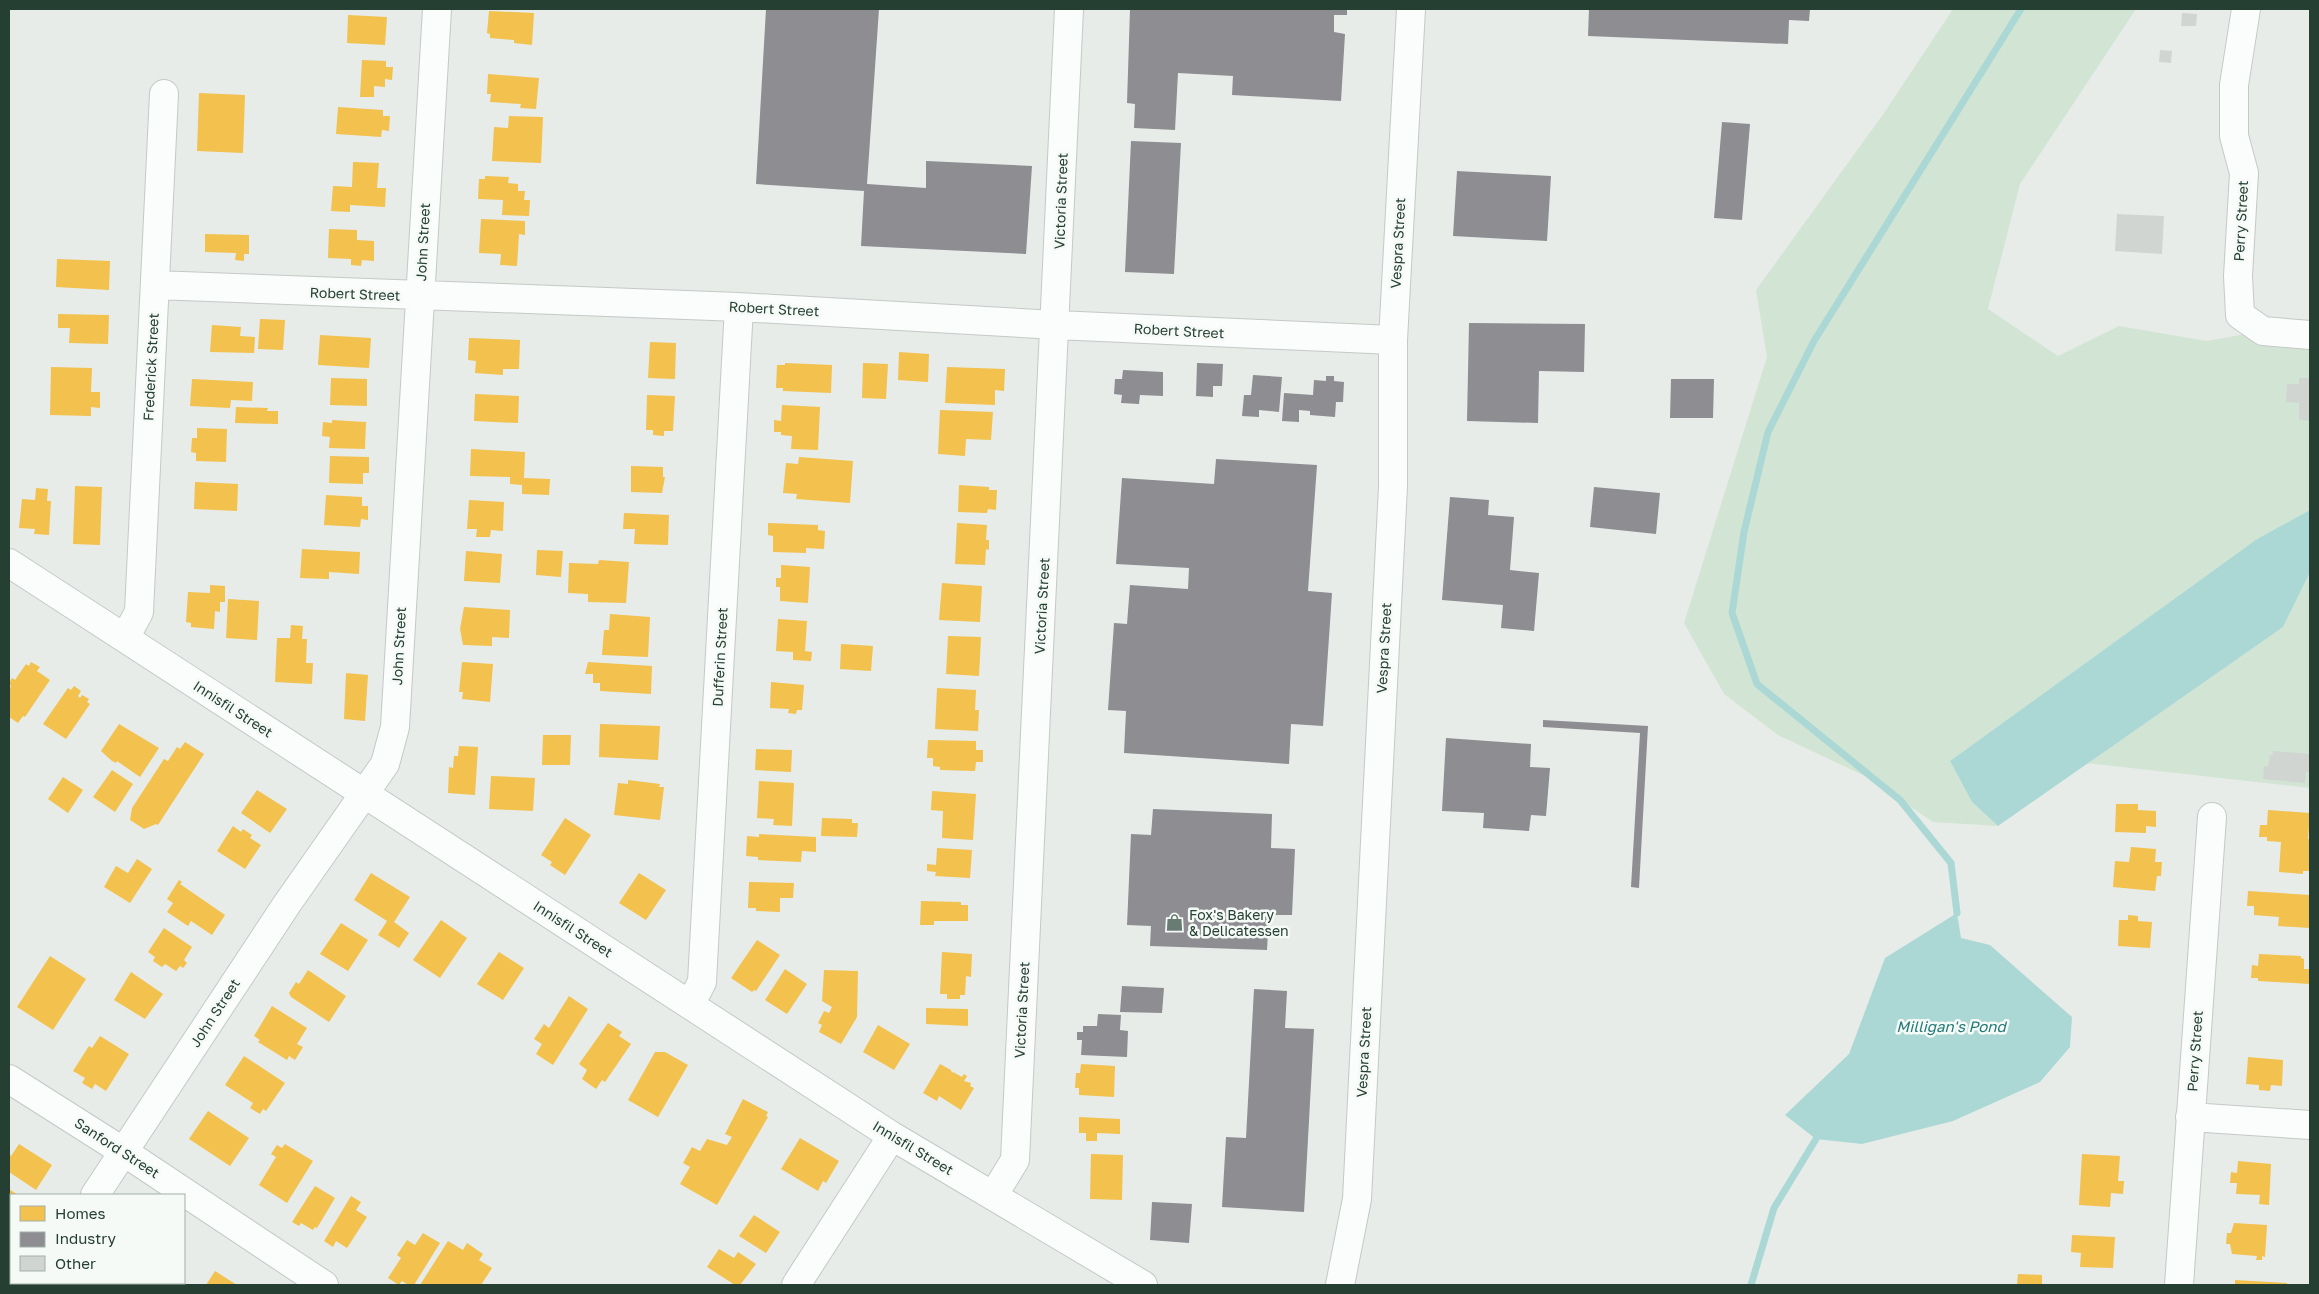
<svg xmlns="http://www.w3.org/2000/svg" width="2319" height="1294" viewBox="0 0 2319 1294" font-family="'Golos Text',sans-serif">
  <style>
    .green { fill: #d2e4d4 }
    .water { fill: #abd8d5 }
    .homes { fill: #f2c14e }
    .industry { fill: #8d8d92 }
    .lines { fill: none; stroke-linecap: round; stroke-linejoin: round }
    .stream { stroke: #abd8d5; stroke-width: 7 }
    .building { fill: #d0d5d2 }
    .street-casing { stroke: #c4c9c6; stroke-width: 30 }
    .street { stroke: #fbfcfc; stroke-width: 28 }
    .labels { text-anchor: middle; stroke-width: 5; stroke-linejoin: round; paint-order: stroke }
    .street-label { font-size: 14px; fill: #253f33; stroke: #f6faf7 }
    .poi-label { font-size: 14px; fill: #253f33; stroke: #f6faf7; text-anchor: start }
    .water-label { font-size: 15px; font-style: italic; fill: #217977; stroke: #f6faf7 }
  </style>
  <rect width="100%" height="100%" fill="#e7ece9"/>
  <path class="green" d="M1953,9H2136L2020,184L1988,309L2058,356L2119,326L2207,341L2273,329L2310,341V510L2257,539L1950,761L1972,802L1998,826L1933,822L1865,776L1778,735L1724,694L1684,623L1767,357L1756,290L1884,113Z
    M2310,572V788L2086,763L2283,627Z"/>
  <path class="water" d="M2310,510V572L2283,627L1998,826L1972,802L1950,761L2257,539Z
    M1957,913L1961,938L1990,945L2072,1017L2070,1047L2040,1082L1953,1121L1862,1144L1816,1139L1785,1115L1849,1054L1885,958Z"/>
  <path class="homes" d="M489,11L534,13L532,45L514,43V40L490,38V34L487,33Z
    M348,15L387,17L385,45L347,43Z
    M362,60L386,61V67H393L392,80L385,79V87L374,86V97H360Z
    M488,74L539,78L536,109L520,108L521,104L490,102L491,94H487Z
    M199,93L245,95L243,153L197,151Z
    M338,107L383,110V116H390L389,131L382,130L381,137L336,134Z
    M509,116L543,117L541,163L492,161L494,127L508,128Z
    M353,162L379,163L377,188H386L385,207L350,205V212L331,211L333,186L352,187Z
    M485,176L509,177L508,183L518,184V191H525L524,200H530L529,216L502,215L503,200L478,199L479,179H485Z
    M481,219L525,221V235L519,234L517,266L500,265L501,254L479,253Z
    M329,229L357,230V240L374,241V261L362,260L361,266L351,265V259L328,258Z
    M205,234L249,235V254H244V261L235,260L236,253L205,252Z
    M57,259L110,261L109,290L56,287Z
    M58,314L109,315L108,344L69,343L70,328H58Z
    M260,319L285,320L283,350L258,349Z
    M212,325L241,327L240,336L255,337L254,353L210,352Z
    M320,335L371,338L369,368L318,365Z
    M469,338L520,340L519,369H503V375L475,373L476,361L468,360Z
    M650,342L676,343L675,379L648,378Z
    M899,352L929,354L928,382L898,380Z
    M785,363L832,365L831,393L783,391V388H776L777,365H785Z
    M863,363L888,364L886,399L862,398Z
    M51,367L92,368L91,392H100V408L91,407V416L50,415Z
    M947,367L1005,369L1004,391L995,390V405L945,403Z
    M331,378L367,379V406L330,405Z
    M192,379L253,382L252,401L231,400L230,408L190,406Z
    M475,394L519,396L518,423L474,421Z
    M647,395L675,396L673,431H664V436L653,435V430H646Z
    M782,405L820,407L818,450L791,449L792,436L781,435V432H774V420L781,421Z
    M236,407L268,408L267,411H278V424L235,423Z
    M940,410L993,412L991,440L966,439L965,456L938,454Z
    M332,420L366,422L365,449L329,448L330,437L322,436L323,422L332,423Z
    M197,428L227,429L226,462L196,461V453L191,452L192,438H197Z
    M471,449L525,452L524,478L550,479L549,495L522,494V485L510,484V477L470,476Z
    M330,456L369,457V473H363V484L329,483Z
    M799,457L853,461L850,503L796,499L797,494L783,493L786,463L798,464Z
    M631,466L663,467V477H665L662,493L631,492Z
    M195,482L238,484L237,511L194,509Z
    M959,485L989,487V490H997L996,510L988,509L987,513L958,512Z
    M75,486L102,487L100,545L73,544Z
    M36,488L48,489L47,501H51L49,535L34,534L35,529L19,528L22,499L35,500Z
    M326,495L362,497V506H368V520L361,519L360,527L324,525Z
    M469,500L504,502L503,531L491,530L490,537H476L477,529H467Z
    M624,513L669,515L668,545L634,544L635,529H623Z
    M768,523L818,525V530L825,531L824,549L806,548V553L773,552V536L768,535Z
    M957,523L987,525L986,540H989V550L986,549L985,565L955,564Z
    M302,549L360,552L359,574L329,572V579L300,578Z
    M537,550L563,551L561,577L536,575Z
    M466,551L502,554L500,583L464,581Z
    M599,560L629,562L626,603L588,602V594L568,593L569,563L598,564Z
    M781,565L810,567L808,603L780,601V587H776V578H781Z
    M942,583L982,586L980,622L939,620Z
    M210,585L225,586V602H220V612L215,611L214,629L191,627V623L186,622L188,592L210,593Z
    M228,599L259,601L257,640L226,638Z
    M464,607L510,610L509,638L492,637V646L463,645L460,629Z
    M610,614L650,617L648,657L602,655L604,630H609Z
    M778,619L807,621L805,651L812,652L811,661L793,660V652L776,651Z
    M291,625L303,626L302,639H307L306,663H313L312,684L275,682L277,638H290Z
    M948,636L981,637L979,676L946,674Z
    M841,644L873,646L871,671L840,669Z
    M31,662L40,667L37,671L50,680L25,717L23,716L18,723L9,717V690L11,686L9,683L12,678L15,680L26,664L29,666Z
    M462,662L493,664L490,702L462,699L463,692H459Z
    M588,662L652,666L651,694L600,691V683H593V674H585Z
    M346,673L368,675L365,721L344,719Z
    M771,682L804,685L802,710H797L796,714L788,713L789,709L770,708Z
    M74,686L81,691L78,696L80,698L82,695L89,699L87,702L90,704L66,739L43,724L68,688L71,690Z
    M937,688L976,690L975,710H979L978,731L935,729Z
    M119,724L159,748L140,777L117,761L116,763L112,761L101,751Z
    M600,724L660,726L658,760L599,757Z
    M543,735H571L570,765H542Z
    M928,740L976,741V750H983V762H976L975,771L940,770V767L933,766V758H927Z
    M185,742L204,754L158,825L156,824L144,829L130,820L132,808L164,759L168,761L177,747L180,749Z
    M459,746L478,747L475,795L448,793L449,767L453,768L454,756H458Z
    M756,749L792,750L791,772L755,770Z
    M112,770L133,784L115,812L93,797Z
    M491,776L535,778L533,811L489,809Z
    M63,777L83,790L68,813L48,799Z
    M628,780L660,784L659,787H664L660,820L614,815L618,783L628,784Z
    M759,781L794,783L792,826L773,825L774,819L757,818Z
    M257,790L287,809L270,833L241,813Z
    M932,791L976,794L973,840L942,838L943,811L931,810Z
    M2116,804H2138V810L2156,811V827L2146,826V833L2115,832Z
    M2268,810L2310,813L2308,839H2310V871H2303V874L2279,872L2281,842L2267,841V837H2259L2260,825H2267Z
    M565,818L591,835L565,875L550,865L552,862L541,855Z
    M822,818L852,819V823H858L857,837L821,836Z
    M233,826L241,832L243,829L252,835L250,838L261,845L245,869L217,851Z
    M759,834L816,837V852L802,851L801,862L758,860V857L746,856L747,836L759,837Z
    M2131,847L2156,849L2155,862H2162L2161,876H2157L2155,891L2113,887L2115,861L2129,862Z
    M937,848L972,850L970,878L935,876L936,872L927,871V864L936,865Z
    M137,859L152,869L130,903L104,887L116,866L128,873Z
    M371,873L410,897L394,922L409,933L399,948L378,935L387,921L354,900Z
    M639,873L666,890L646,920L619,903Z
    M179,880L182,882L180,884L225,915L212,935L191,921L188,926L167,912L173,903L167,899Z
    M749,882L794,883L793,898H780V912L756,911V908H748Z
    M2248,891L2310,895V928L2278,926L2279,917L2254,915V906H2247Z
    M921,901L961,902V905H968V921H934V925H920Z
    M2128,915L2138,916V921L2152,922L2150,948L2118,946L2119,920H2128Z
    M441,920L467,938L440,978L413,960Z
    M341,923L368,940L348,971L320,954Z
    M164,928L192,947L184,960L187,963L183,968L180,966L176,971L165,964L162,967L153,961L155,957L148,952Z
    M757,940L780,955L756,991L754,990L752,992L731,978Z
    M499,952L524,968L503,1000L477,984Z
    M942,952L972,954L971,977L966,976L965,995H960V999H947V994H940Z
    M2259,954L2301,956V958L2304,959V969H2310V984L2258,981V978H2251L2252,965L2258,966Z
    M50,956L86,979L53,1030L17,1007Z
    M785,969L807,984L787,1014L765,1000Z
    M308,970L346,996L329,1022L291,997L289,993L296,982L299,984Z
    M824,970L858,971L857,1017L841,1044L819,1032L822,1025L818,1023L824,1011L829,1013L832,1007L822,1001Z
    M131,972L163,994L145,1019L114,1000Z
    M569,996L588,1009L553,1065L536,1054L542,1044L534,1039L544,1024L549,1028Z
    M272,1006L307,1028L297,1044L303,1047L295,1060L289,1056L287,1060L258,1042L260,1040L254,1036Z
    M926,1008L968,1009V1026L926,1024Z
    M608,1023L622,1032L619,1036L631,1044L605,1082L602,1080L596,1089L582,1079L587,1070L579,1064Z
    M878,1025L910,1044L894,1070L863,1052Z
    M100,1036L129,1054L106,1091L95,1084L92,1089L82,1083L85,1078L73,1071L89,1046L92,1048Z
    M655,1052H665L688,1065L658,1117L628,1100Z
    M244,1056L285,1083L266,1111L263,1109L260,1114L250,1108L253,1103L225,1085Z
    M2248,1057L2283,1060L2282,1086L2271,1085L2270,1091L2259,1090V1085L2246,1084Z
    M940,1064L951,1070L952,1073L953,1072L962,1077L964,1074L967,1076L964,1081L971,1083L970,1086L974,1088L961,1110L939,1096L937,1101L923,1093Z
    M1081,1064L1115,1066L1114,1097L1079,1095V1088H1075L1076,1073H1080Z
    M743,1099L768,1112L766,1116L768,1117L717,1205L680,1184L690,1167L683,1163L692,1147L700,1151L707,1139L727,1145L732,1137L725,1134Z
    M208,1111L249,1138L230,1166L189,1139Z
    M1079,1117L1120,1119V1134L1097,1133V1141H1086V1133H1079Z
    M800,1138L839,1161L826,1183L823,1181L818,1191L781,1169Z
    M19,1144L52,1165L36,1190L9,1172V1154L11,1156Z
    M285,1144L313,1161L287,1203L259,1185L276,1157L271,1154L277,1145L282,1148Z
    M1091,1154L1123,1155L1122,1200L1090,1199Z
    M2082,1154L2120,1156L2118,1181H2124L2123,1194L2111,1193L2110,1207L2079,1205Z
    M2238,1161L2271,1164L2269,1205L2259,1204L2260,1195L2236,1194L2237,1183H2230L2231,1172L2237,1173Z
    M315,1186L335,1198L317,1228L315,1227L313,1230L301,1223L299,1226L292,1222Z
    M9,1189L18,1195H11V1225L9,1223Z
    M351,1196L361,1202L356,1210L367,1217L347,1248L336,1241L333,1247L324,1241Z
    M754,1215L780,1232L766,1253L739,1236Z
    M2234,1223L2267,1225L2265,1257L2262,1256V1260H2256L2257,1256L2232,1254L2230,1244H2226L2227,1233H2231Z
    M423,1233L440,1243L414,1285H408L402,1281L399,1285L388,1278L401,1258L397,1255L407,1240L415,1245Z
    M2072,1235L2115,1237L2113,1268L2080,1267L2081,1253L2071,1252Z
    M448,1241L463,1250L467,1243L483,1254L479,1260L492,1268L481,1285H420Z
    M719,1249L734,1258L738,1252L756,1264L740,1285H735L707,1267Z
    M215,1271L237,1285H206Z
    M2018,1274L2042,1275V1285H2017Z
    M2235,1280L2287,1283V1285H2235Z
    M107,1283H151L150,1285H111Z"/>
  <path class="industry" d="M766,9H879L867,184L926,188V161L1032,166L1026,254L861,246L864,191L756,184Z
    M1130,9H1347V15H1334V32L1345,34L1341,101L1232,95L1233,76L1178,73L1175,130L1134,128L1135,104L1127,103Z
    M1589,9H1810L1809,21L1789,20L1788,44L1588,36Z
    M1722,122L1750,124L1742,220L1714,218Z
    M1131,141L1181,143L1174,274L1125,272Z
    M1457,171L1551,176L1547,241L1453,236Z
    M1469,323L1585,324L1584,372L1539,371L1538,423L1467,421Z
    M1197,363L1223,364L1222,386H1213V397L1196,396Z
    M1123,370L1163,372V396L1140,395L1139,404L1121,403L1122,395L1114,394L1115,379H1122Z
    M1253,375L1282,377L1279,412L1259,410V417L1242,416L1244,395H1251Z
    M1326,376H1334V381L1344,382L1343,402H1336L1335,417L1310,415V411L1299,410V422L1282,421L1284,393L1313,395L1314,380L1326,381Z
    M1671,379H1714L1713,418H1670Z
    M1216,459L1317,465L1308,591L1332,593L1323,726L1291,724L1289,764L1124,753L1126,711L1108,710L1114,623L1127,624L1130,585L1188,589L1189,568L1116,564L1122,478L1214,484Z
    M1594,487L1660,493L1656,534L1590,527Z
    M1450,497L1489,500L1488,515L1514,517L1510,570L1539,573L1534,631L1501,628L1503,605L1442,600Z
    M1543,720L1648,726L1639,888L1631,887L1640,733L1543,727Z
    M1446,738L1531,744L1530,767L1550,768L1546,816L1531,815L1529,831L1483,828L1484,813L1442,811Z
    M1153,809L1272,814L1271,848L1295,849L1292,915H1269L1267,950L1150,946L1151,926L1127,925L1131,834L1151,835Z
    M1122,986L1164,988L1162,1013L1120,1012Z
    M1254,989L1287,991L1285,1028L1314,1029L1304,1212L1222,1207L1226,1137L1246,1138Z
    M1098,1014L1121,1015L1120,1030L1128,1031L1127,1057L1081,1055L1082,1040H1077V1032H1083V1026H1097Z
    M1152,1202L1192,1204L1189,1243L1150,1240Z"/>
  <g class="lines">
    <path class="stream" d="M1957,913L1951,863L1900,800L1757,684L1732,613L1744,532L1768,432L1814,341L2021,9
      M1751,1285L1774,1208L1816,1139"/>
  </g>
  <path class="building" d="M2182,13L2197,14L2196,26H2181Z
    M2160,50L2172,51L2171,63L2159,62Z
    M2117,214L2164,216L2162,254L2115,251Z
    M2299,378H2310V421L2299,420V403L2286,402L2287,384H2299Z
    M2273,751L2310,754V772H2306L2305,783L2263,779L2264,766L2268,767L2270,755H2273Z"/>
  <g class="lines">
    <defs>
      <path id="street" d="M2246,9L2234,85V136L2244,173L2238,276L2240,315L2263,331L2310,335
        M155,285L739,307L1056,325L1393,340
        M9,563L892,1136L1143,1285
        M125,638L139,612L164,94
        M690,1005L702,982L739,307
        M9,1079L124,1152L324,1285
        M2190,1117L2310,1125
        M95,1195L287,904L385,764L395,727L437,9
        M993,1196L1015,1160L1069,9
        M35,1285L37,1283
        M796,1285L892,1136
        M1340,1285L1357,1199L1393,486V340L1411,9
        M2179,1285L2212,817"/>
    </defs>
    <use href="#street" class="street-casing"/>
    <use href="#street" class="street"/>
  </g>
  <defs>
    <symbol id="shop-bare" viewBox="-9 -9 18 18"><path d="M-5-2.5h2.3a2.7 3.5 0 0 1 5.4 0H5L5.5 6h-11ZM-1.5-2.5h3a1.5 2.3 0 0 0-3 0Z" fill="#697c73" stroke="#f6faf7" stroke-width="2.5" paint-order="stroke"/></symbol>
  </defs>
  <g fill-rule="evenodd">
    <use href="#shop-bare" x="1162" y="910" width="25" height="25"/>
  </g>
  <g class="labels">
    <g class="street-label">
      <text transform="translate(1061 201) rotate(-88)" y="5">Victoria Street</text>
      <text transform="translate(2241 221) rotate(-87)" y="5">Perry Street</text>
      <text transform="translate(423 242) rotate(-87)" y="5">John Street</text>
      <text transform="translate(1398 243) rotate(-87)" y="5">Vespra Street</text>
      <text transform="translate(355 294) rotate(2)" y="5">Robert Street</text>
      <text transform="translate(774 309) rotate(3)" y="5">Robert Street</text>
      <text transform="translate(1179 331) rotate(3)" y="5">Robert Street</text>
      <text transform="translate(151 367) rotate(-87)" y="5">Frederick Street</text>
      <text transform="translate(1042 606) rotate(-87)" y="5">Victoria Street</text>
      <text transform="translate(399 646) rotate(-87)" y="5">John Street</text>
      <text transform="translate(1384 648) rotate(-87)" y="5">Vespra Street</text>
      <text transform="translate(720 657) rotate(-87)" y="5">Dufferin Street</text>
      <text transform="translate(233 709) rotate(33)" y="5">Innisfil Street</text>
      <text transform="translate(573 929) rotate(33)" y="5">Innisfil Street</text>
      <text transform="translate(1022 1010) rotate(-87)" y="5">Victoria Street</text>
      <text transform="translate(215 1013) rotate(-57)" y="5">John Street</text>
      <text transform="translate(2195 1051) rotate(-86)" y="5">Perry Street</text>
      <text transform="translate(1364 1052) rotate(-87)" y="5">Vespra Street</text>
      <text transform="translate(117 1148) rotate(33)" y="5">Sanford Street</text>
      <text transform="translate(913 1148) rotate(31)" y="5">Innisfil Street</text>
    </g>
    <g class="poi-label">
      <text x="1189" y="920">Fox's Bakery<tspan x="1189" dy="16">&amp; Delicatessen</tspan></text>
    </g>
    <g class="water-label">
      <text x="1951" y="1032">Milligan's Pond</text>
    </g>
  </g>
  <rect width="2319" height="1294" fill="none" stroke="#253f33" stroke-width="20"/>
  <rect x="10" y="1194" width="175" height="90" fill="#f6faf7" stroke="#a2afa9"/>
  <rect x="20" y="1206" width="25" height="15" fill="#f2c14e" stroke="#a2afa9"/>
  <text x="55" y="1219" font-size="15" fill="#253f33">Homes</text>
  <rect x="20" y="1232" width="25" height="15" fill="#8d8d92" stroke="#a2afa9"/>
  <text x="55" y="1244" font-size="15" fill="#253f33">Industry</text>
  <rect x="20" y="1256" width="25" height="15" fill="#d0d5d2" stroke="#a2afa9"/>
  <text x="55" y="1269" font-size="15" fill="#253f33">Other</text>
</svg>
